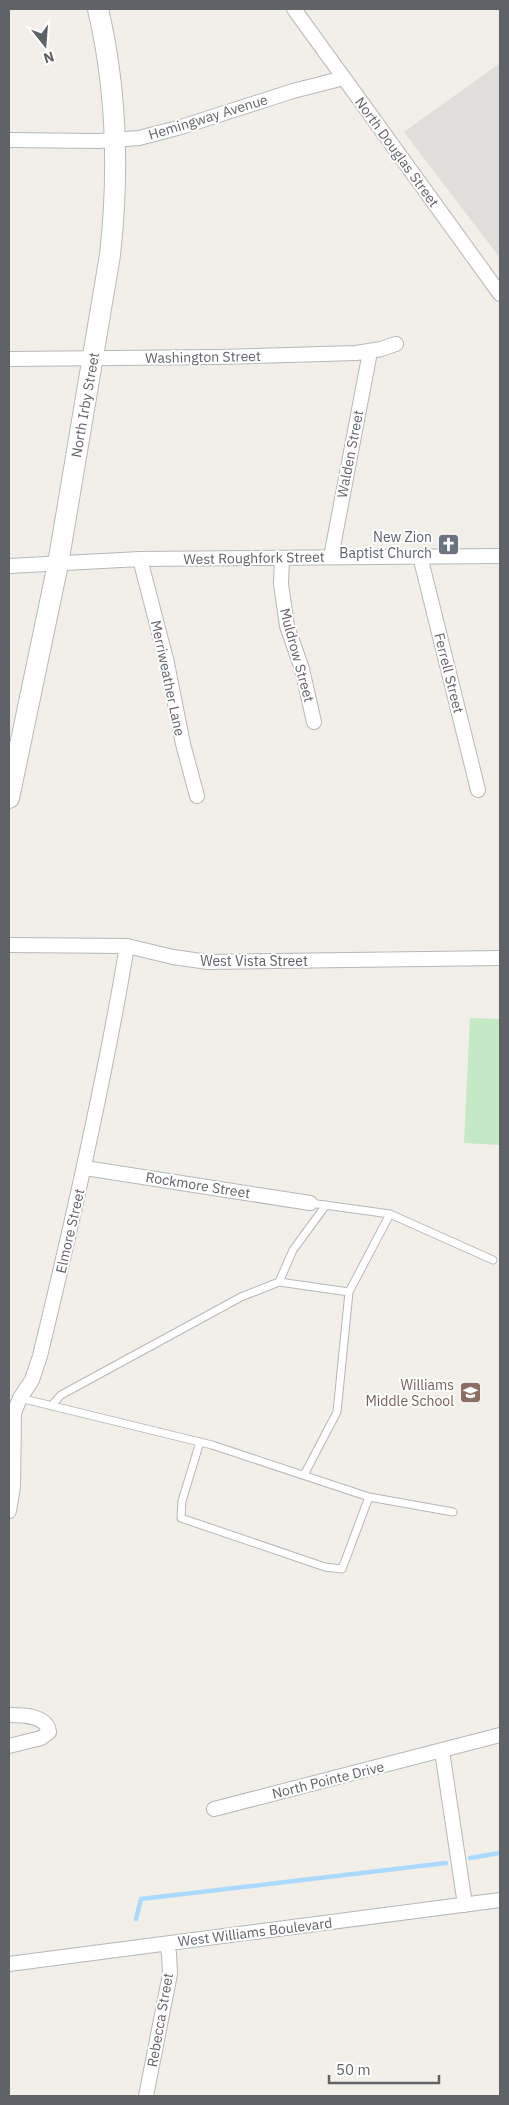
<svg xmlns="http://www.w3.org/2000/svg" width="509" height="2105" viewBox="0 0 509 2105" font-family="'IBM Plex Sans',sans-serif">
  <style>
    .industrial { fill: #e0deda }
    .green { fill: #c5e8c5 }
    .lines { fill: none; stroke-linecap: round; stroke-linejoin: round }
    .stream { stroke: #aadaff; stroke-width: 4.5 }
    .lane-casing { stroke: #b5b8bc; stroke-width: 9 }
    .street-casing { stroke: #b5b8bc; stroke-width: 16 }
    .secondary-casing { stroke: #b6babf; stroke-width: 22 }
    .lane { stroke: #fff; stroke-width: 7 }
    .street { stroke: #fff; stroke-width: 14 }
    .secondary { stroke: #fff; stroke-width: 20 }
    .labels { text-anchor: middle; stroke-width: 4; stroke-linejoin: round; paint-order: stroke }
    .street-label { font-size: 14px; fill: #5f6368; stroke: #fff }
    .worship-label { font-size: 14px; fill: #5b616d; stroke: #fff; text-anchor: end }
    .education-label { font-size: 14px; fill: #785e54; stroke: #fff; text-anchor: end }
  </style>
  <rect width="100%" height="100%" fill="#f1efe8"/>
  <path class="industrial" d="M500,63V258L404,132Z"/>
  <path class="green" d="M470,1018L500,1019V1145L464,1143Z"/>
  <g class="lines">
    <path class="stream" d="M470,1858L500,1853
      M136,1919L141,1899L446,1863"/>
    <defs>
      <path id="lane" d="M310,1203L390,1214
        M279,1282L293,1250L326,1205
        M20,1398L212,1445L369,1497L453,1512
        M51,1406L61,1395L241,1297L279,1282L349,1292
        M200,1442L182,1501L181,1518L325,1567L342,1569L369,1497
        M304,1475L337,1412L349,1292L390,1214L493,1260"/>
      <path id="street" d="M294,9L500,294
        M9,140L98,141L139,138L181,127L293,91L344,78
        M9,359L219,357L356,353L381,349L396,344
        M420,556L478,790
        M331,557L370,352
        M282,558L281,584L287,626L302,669L314,722
        M140,559L167,663L183,744L197,796
        M9,566L140,559L500,556
        M9,945L127,946L173,957L208,962L500,958
        M85,1168L310,1203
        M9,1511L13,1487L14,1413L20,1398L32,1380L40,1356C73,1220 104,1084 127,946
        M9,1715C22,1715 47,1715 49,1732L41,1738L9,1746
        M442,1751L465,1905
        M214,1809L500,1735
        M9,1964L500,1900
        M146,2096L170,1974L169,1953L166,1944"/>
      <path id="secondary" d="M9,798L58,564L110,255C119,173 117,90 98,9"/>
    </defs>
    <use href="#lane" class="lane-casing"/>
    <use href="#street" class="street-casing"/>
    <use href="#secondary" class="secondary-casing"/>
    <use href="#lane" class="lane"/>
    <use href="#street" class="street"/>
    <use href="#secondary" class="secondary"/>
  </g>
  <defs>
    <symbol id="church-square" viewBox="-11 -11 22 22"><rect x="-9" y="-9" width="18" height="18" rx="4" fill="#6b7280" stroke="#fff"/><path d="M-1.2-6h2.4v3.5h3.3v2.4h-3.3V6h-2.4V-.1h-3.3v-2.4h3.3Z" fill="#fff"/></symbol>
    <symbol id="school-square" viewBox="-11 -11 22 22"><rect x="-9" y="-9" width="18" height="18" rx="4" fill="#8d6e63" stroke="#fff"/><path d="M0-5L7-2L0 1L-7-2ZM-4 1L0 2.5L4 1V4Q0 6-4 4Z" fill="#fff"/></symbol>
  </defs>
  <g fill-rule="evenodd">
    <use href="#church-square" x="436" y="532" width="25" height="25"/>
    <use href="#school-square" x="458" y="1380" width="25" height="25"/>
  </g>
  <g class="labels">
    <g class="street-label">
      <text transform="translate(208 117) rotate(-17)" y="5">Hemingway Avenue</text>
      <text transform="translate(397 152) rotate(54)" y="5">North Douglas Street</text>
      <text transform="translate(203 357) rotate(-1)" y="5">Washington Street</text>
      <text transform="translate(85 405) rotate(-80)" y="5">North Irby Street</text>
      <text transform="translate(350 454) rotate(-79)" y="5">Walden Street</text>
      <text transform="translate(254 558) rotate(-1)" y="5">West Roughfork Street</text>
      <text transform="translate(297 655) rotate(75)" y="5">Muldrow Street</text>
      <text transform="translate(449 673) rotate(76)" y="5">Ferrell Street</text>
      <text transform="translate(168 678) rotate(78)" y="5">Merriweather Lane</text>
      <text x="254" y="966">West Vista Street</text>
      <text transform="translate(198 1185) rotate(9)" y="5">Rockmore Street</text>
      <text transform="translate(70 1231) rotate(-77)" y="5">Elmore Street</text>
      <text transform="translate(328 1780) rotate(-14)" y="5">North Pointe Drive</text>
      <text transform="translate(255 1932) rotate(-7)" y="5">West Williams Boulevard</text>
      <text transform="translate(160 2020) rotate(-80)" y="5">Rebecca Street</text>
    </g>
    <g class="worship-label">
      <text x="432" y="542">New Zion<tspan x="432" dy="16">Baptist Church</tspan></text>
    </g>
    <g class="education-label">
      <text x="454" y="1390">Williams<tspan x="454" dy="16">Middle School</tspan></text>
    </g>
  </g>
  <rect width="509" height="2105" fill="none" stroke="#5f6368" stroke-width="20"/>
  <g transform="translate(45 45) rotate(163)" stroke="#ffffff" stroke-width="4" paint-order="stroke">
  <path d="M0-4L9 19L0 12L-9 19Z" fill="#5f6368"/>
  <text y="-8" font-size="14" font-weight="bold" text-anchor="middle" fill="#5f6368">N</text>
  </g>
  <path d="M329 2075v8h110v-8" fill="none" stroke="#5f6368" stroke-width="2.5"/>
  <text x="336" y="2075" font-size="15" fill="#5f6368" stroke="#ffffff" stroke-width="4" paint-order="stroke">50 m</text>
</svg>
